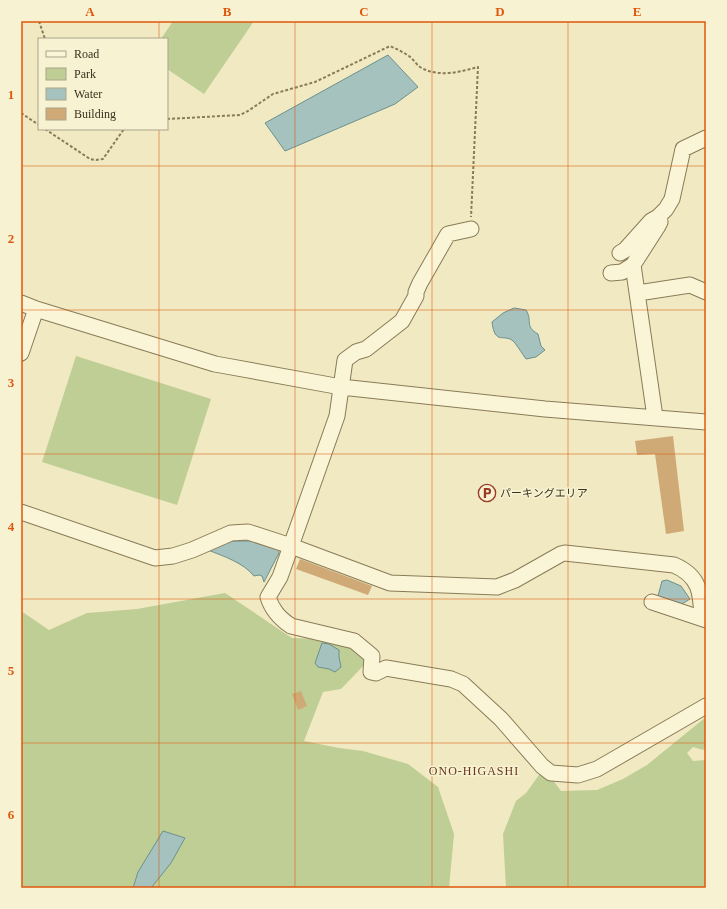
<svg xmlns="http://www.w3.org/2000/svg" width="727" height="909" viewBox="0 0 727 909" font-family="'Times New Roman','Noto Sans JP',serif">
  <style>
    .green { fill: #bece95 }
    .water { fill: #a5c2be; stroke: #6b918d }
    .building { fill: #cfaa76 }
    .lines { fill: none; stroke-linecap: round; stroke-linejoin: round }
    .minor-casing { stroke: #8a7b58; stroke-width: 17 }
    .path { stroke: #8a7b58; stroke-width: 2; stroke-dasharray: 3 2; stroke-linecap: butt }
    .minor { stroke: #faf5d6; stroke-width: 15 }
    .grid { fill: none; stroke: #df570d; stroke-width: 1; stroke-opacity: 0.55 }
    .labels { text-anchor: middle; stroke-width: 3; stroke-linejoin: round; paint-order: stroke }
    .poi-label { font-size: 11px; fill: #3a301d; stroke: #f7f2d2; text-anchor: start }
    .neighbourhood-label { font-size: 12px; letter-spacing: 1px; fill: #68371b; stroke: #f7f2d2 }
    .neatline { fill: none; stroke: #df570d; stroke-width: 1.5 }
    .grid-label { font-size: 13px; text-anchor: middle; font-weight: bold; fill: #df570d }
  </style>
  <rect width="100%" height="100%" fill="#f0e9c2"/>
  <path class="green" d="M173,21H254L204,94L167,69V39H161Z
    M76,356L211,399L177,505L42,462Z
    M225,593L292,638L322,639L352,646L366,663L341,689L323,692L304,741L339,748L363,751L408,764L438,787L454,834L449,888H21V611L49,630L87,613L137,609Z
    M706,717V748L703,750L693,747L687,753L693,761L706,760V888H506L503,834L516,801L526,793L542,771L552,779L561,791L597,790L623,779L647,765Z"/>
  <path class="water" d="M388,55L418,87L395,104L285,151L265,123Z
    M514,308L526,310C533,321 524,326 538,334L541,346L545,350L536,357L526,359C523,355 515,342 513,341C504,333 495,346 492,322L503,313Z
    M228,541H252L279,550V553L264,582L262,576L259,575L254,576C244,563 223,556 208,550Z
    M667,580L681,586L690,599L682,604L658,596L662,581Z
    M322,643L329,644L339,650V657L341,667L335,672L329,669L318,667L315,663Z
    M163,831L185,838L171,863L151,888H133L138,872Z"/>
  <path class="building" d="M673,436L684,531L666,534L655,454L637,455L635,441Z
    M300,559L372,586L368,595L296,569Z
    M301,691L307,706L298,710L292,694Z"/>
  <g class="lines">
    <defs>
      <path id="minor" d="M471,229L448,234L420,283L416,292V296L402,321L366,349L356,352L345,360L337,416L280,577L268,597C272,610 279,618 291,626L354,641L372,656L371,672L376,673L386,668L451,679L463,684L501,719L542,766L551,773L578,775L597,769L706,706
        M620,253L625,250L651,221L658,217L666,209L672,199L683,149L706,138
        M633,265L655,417
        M611,273L622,272L633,265L658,226L660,222L658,218
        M638,293L690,285L706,292
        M21,303L36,309L215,364L341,387L545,409L706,422
        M21,353L36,309
        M21,512L155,558L173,556L192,550L231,533L248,532L291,546L390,583L497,587L515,580L561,554L565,553L674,565C700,576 701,593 702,618
        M652,602L706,620"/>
    </defs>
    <use href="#minor" class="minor-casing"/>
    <path class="path" d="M39,21L45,39
      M21,113L39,125
      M167,119L240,115L248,111L273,94L315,82L390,46C397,49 403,52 409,56C413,59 416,64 420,67C438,78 460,72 478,67L471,217
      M45,129L90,159L96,160L103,159L124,129"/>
    <use href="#minor" class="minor"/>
  </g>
  <path class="grid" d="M159,21V39M295,21V888M432,21V888M568,21V888M159,129V888M21,166H706M21,310H706M21,454H706M21,599H706M21,743H706"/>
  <defs>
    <symbol id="parking-ring" viewBox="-11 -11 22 22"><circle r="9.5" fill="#f7f2d2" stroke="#9c3826" stroke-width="1.5"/><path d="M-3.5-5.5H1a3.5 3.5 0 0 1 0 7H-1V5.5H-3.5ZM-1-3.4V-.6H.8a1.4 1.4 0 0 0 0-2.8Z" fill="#9c3826"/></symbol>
  </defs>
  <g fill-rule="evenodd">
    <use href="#parking-ring" x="477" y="483" width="20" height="20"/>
  </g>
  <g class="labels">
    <g class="poi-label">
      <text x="500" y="497">パーキングエリア</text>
    </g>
    <g class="neighbourhood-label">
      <text x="474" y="775">ONO-HIGASHI</text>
    </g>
  </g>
  <rect width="727" height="909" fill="none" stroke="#f7f2d2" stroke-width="44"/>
  <rect x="38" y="38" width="130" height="92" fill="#f7f2d2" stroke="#aba48a"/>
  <rect x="46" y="51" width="20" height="6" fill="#faf5d6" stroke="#aba48a"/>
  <text x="74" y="58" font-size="12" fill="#3a301d">Road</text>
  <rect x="46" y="68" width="20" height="12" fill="#bece95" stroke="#aba48a"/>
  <text x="74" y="78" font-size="12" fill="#3a301d">Park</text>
  <rect x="46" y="88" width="20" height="12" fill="#a5c2be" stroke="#aba48a"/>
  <text x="74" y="98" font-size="12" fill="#3a301d">Water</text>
  <rect x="46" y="108" width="20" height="12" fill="#cfaa76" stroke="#aba48a"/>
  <text x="74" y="118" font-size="12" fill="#3a301d">Building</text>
  <rect x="22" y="22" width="683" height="865" class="neatline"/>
  <g class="grid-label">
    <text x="90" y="16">A</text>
    <text x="227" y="16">B</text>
    <text x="364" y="16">C</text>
    <text x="500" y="16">D</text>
    <text x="637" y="16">E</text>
    <text x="11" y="99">1</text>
    <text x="11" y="243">2</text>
    <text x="11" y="387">3</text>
    <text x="11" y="531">4</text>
    <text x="11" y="675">5</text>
    <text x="11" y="819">6</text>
  </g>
</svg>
